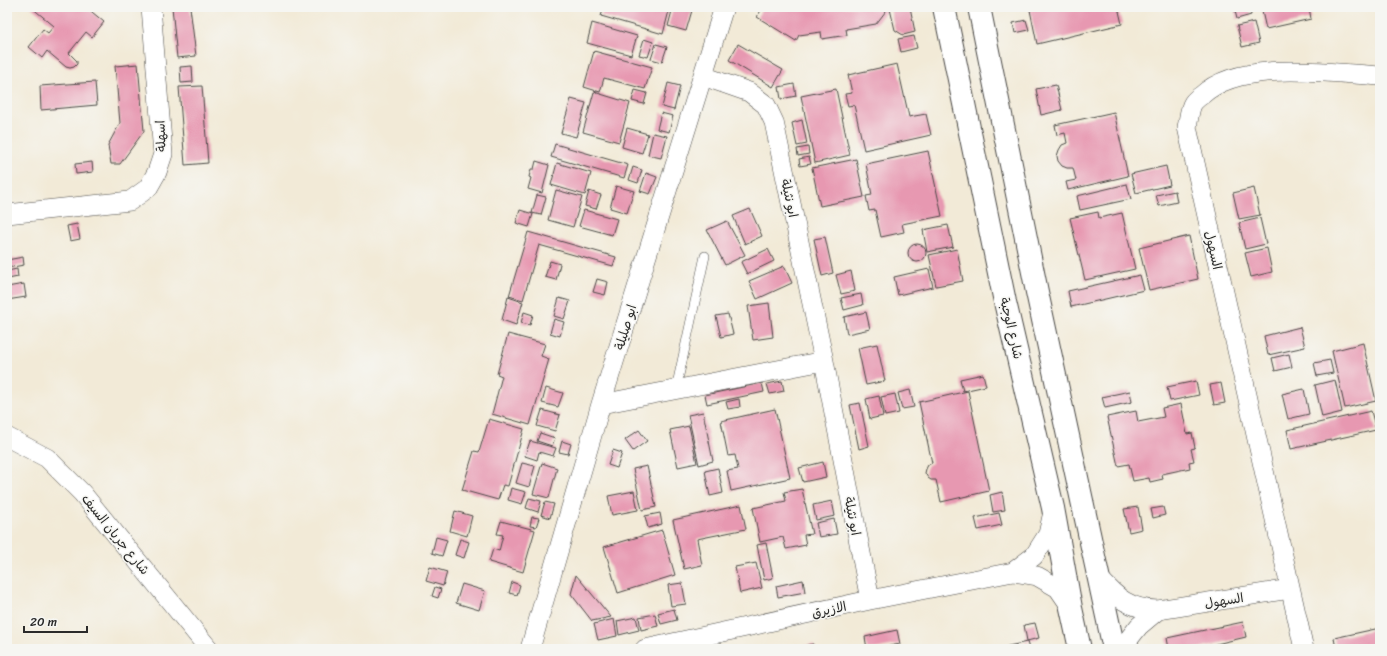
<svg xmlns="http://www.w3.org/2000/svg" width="1387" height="656" viewBox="0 0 1387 656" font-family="Sriracha,'Playpen Sans Arabic',sans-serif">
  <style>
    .building { fill: #e798b1 }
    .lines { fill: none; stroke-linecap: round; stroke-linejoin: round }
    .lane-casing { stroke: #494845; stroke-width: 10 }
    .street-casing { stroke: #494845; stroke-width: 20 }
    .secondary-casing { stroke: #494845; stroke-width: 24 }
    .lane { stroke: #fff; stroke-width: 9 }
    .street { stroke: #fff; stroke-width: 19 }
    .secondary { stroke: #fff; stroke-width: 22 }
    .labels { text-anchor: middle; stroke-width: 3; stroke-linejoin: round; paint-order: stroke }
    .street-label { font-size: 13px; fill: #2b2b2b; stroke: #f6f6f2 }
  </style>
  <rect width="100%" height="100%" fill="#f6f6f2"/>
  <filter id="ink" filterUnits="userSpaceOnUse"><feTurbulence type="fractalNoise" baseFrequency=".025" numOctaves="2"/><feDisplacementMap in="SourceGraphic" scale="8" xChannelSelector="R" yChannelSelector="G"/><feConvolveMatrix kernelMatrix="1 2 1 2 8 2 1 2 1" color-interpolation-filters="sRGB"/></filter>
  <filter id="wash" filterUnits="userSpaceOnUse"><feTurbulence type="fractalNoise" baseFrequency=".012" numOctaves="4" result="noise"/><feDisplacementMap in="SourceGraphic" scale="16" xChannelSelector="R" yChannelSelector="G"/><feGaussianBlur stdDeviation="0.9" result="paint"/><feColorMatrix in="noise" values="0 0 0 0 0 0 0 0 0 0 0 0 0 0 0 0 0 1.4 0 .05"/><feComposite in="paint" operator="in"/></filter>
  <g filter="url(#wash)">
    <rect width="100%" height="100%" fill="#f2ead7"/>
    <g id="blocks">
      <path class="building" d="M31,7H86L104,22L92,37L86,32L69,53L77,61V64L74,67L70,68L66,67L47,51L42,58L29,47L43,29L48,33L54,26Z
        M172,7H190L196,56L177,58Z
        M604,7H670L663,34L601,16Z
        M673,7H693L686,31L668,26Z
        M763,7H889L876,24L846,29L847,35L822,39L821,32L799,35L796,41L757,17Z
        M899,7H910L915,32L903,35L895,30L890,9Z
        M1045,7H1118L1122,24L1037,44L1030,10Z
        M1234,7H1250L1251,15L1237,19Z
        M1261,7H1309L1311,19L1266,29Z
        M1026,20L1029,30L1015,33L1013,23Z
        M1254,22L1259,43L1242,47L1237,26Z
        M592,23L637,36L631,55L587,43Z
        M914,36L917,48L901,52L898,39Z
        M644,39L653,42L648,57L639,55Z
        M656,44L667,47L662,62L651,59Z
        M738,44L783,70L773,87L729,60Z
        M594,51L652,67L645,89L604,78L600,92L584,87Z
        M138,64L144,131L120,164H111L108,145L120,123L115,66Z
        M897,64L909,117L926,114L931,135L864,150L854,105L848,106L845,94L852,93L848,75Z
        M192,66L193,82L181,83L180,67Z
        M95,82L97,105L41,110L40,86Z
        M668,83L680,86L674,110L662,107Z
        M794,84L796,96L781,99L779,87Z
        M1056,85L1062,110L1041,115L1036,89Z
        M202,86L208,163L185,165L179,87Z
        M836,89L850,155L815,163L801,96Z
        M635,90L647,93L644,104L632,101Z
        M594,92L630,103L619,142L583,132Z
        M571,99L586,103L576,137L561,133Z
        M1114,112L1128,176L1068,190L1066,182L1076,180L1073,168H1067L1062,166L1058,161L1057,156L1059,150L1062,145L1067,143L1065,133L1057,135L1055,125Z
        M661,113L673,116L669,132L657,129Z
        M802,120L807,144L797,146L792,123Z
        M627,128L648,134L642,153L622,147Z
        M653,133L667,136L661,158L648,155Z
        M555,144L628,165L624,178L551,157Z
        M808,147L809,154L798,156L797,149Z
        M928,151L942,216L902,224L904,232L881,237L875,210L869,211L866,196L872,195L866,164Z
        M809,157L811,164L800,166L799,159Z
        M856,159L864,197L820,206L812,168Z
        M536,161L549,165L542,193L528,189L531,178L529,177L531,169H534Z
        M92,162L93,172L76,174L75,164Z
        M557,163L591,173L585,195L551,185Z
        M1166,166L1170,185L1136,193L1131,174Z
        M633,167L642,170L638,183L629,180Z
        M646,173L657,177L650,194L640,191Z
        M1127,184L1131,199L1080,210L1077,196Z
        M616,186L634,191L627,213L610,208Z
        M1254,188L1260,215L1239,219L1233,193Z
        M556,190L582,197L573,227L548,220Z
        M589,191L601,195L596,209L585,206Z
        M1175,191L1177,202L1159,206L1156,195Z
        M537,195L546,197L541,215L532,213Z
        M750,209L762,236L745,244L733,216Z
        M520,210L533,214L529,227L516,223Z
        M584,210L617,219L612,235L579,226Z
        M1098,212L1099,218L1122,213L1135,269L1085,280L1070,218Z
        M1260,218L1266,244L1245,249L1239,223Z
        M727,221L745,255L725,265L707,230Z
        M7,223H9L10,239H7Z
        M77,224L80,239L70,241L67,226Z
        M948,225L953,247L927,252L923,230Z
        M528,232L616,257L613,266L539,245L523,300L509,296Z
        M1189,236L1198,279L1149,290L1139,248Z
        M825,237L833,273L822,276L814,239Z
        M908 253a9 9 0 1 1 18 0a9 9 0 1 1-18 0Z
        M1267,248L1272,272L1251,277L1245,253Z
        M768,249L774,261L747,274L741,262Z
        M957,249L963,281L936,286L929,255Z
        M23,257L24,265L7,268V260Z
        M550,261L560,264L556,280L545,277Z
        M784,266L792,283L757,299L749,281Z
        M17,269L18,277L8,279L9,284H7V271Z
        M929,269L933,287L898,295L894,277Z
        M851,271L855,291L841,294L836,275Z
        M1140,275L1144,290L1071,307L1068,291Z
        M597,279L608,282L605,295L593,292Z
        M24,284L26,297L7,300V287Z
        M861,294L863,305L844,310L841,298Z
        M508,297L523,302L516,325L502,320Z
        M559,298L570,301L564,319L554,316Z
        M769,303L773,337L753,340L748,306Z
        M524,312L533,315L530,325L521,323Z
        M866,312L870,329L847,334L844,317Z
        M728,314L733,334L721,337L716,316Z
        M554,319L564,322L560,336L550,333Z
        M1300,327L1305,347L1268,355L1264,336Z
        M508,334L545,344L541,356L549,359L530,425L492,414L502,376L497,374Z
        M1363,343L1376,401L1345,408L1332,351Z
        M877,344L885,381L866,385L858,348Z
        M1289,354L1292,367L1275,371L1272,358Z
        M1330,360L1333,373L1317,376L1314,363Z
        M983,374L986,386L963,391L960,379Z
        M1335,380L1342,412L1322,417L1315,385Z
        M782,381L784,391L770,394L767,384Z
        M1196,381L1199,395L1170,401L1167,387Z
        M762,383L764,392L707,404L705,395Z
        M1221,383L1225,403L1214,405L1210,385Z
        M546,388L563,393L558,407L542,403Z
        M1304,389L1309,414L1288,419L1282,394Z
        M910,390L914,407L902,409L898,393Z
        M968,391L989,491L941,502L936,480H931L928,478L925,473L926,469L928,465L932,463L919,402Z
        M1130,391L1132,402L1105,408L1102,397Z
        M895,394L899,413L885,416L881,397Z
        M879,396L883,416L870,419L866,399Z
        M739,399L740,407L728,409L726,402Z
        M860,403L869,446L859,449L850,405Z
        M1181,404L1187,434L1192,433L1195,448L1191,449L1194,461L1189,462L1190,468L1162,474L1163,479L1150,482L1149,478L1133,481L1129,464L1118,466L1107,417L1136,411L1138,422L1164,417L1162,408Z
        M775,409L790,478L731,491L727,471L738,469L735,455L728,456L721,421Z
        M542,410L560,415L555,431L537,426Z
        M1371,411L1376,430L1291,449L1287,430Z
        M703,412L713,461L699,465L688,415Z
        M489,419L524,429L508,486L503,485L498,500L462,490L474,451L479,452Z
        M689,426L697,463L678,467L670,430Z
        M639,430L647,441L633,451L625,440Z
        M540,433L555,438L552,446L537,441Z
        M530,441L556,448L553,456L539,452L537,460L525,456Z
        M562,441L571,444L568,454L559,452Z
        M613,450L622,453L617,468L608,465Z
        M823,462L826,477L803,482L799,468Z
        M522,463L535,466L529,487L516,483Z
        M542,463L557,468L549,498L533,494Z
        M647,466L656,507L642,510L633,469Z
        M718,468L723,493L710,496L705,471Z
        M511,488L526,492L522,504L508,500Z
        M802,489L812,534L804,535L806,545L786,549L783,537L760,542L753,508L786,501L784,492Z
        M634,491L638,510L612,515L608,496Z
        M1002,492L1005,510L993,512L990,495Z
        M529,498L541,501L538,512L526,508Z
        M832,501L835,516L816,520L813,505Z
        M545,502L554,504L550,518L541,515Z
        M741,505L746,529L697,539L702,565L684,569L673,520Z
        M1138,507L1142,529L1129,532L1124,509Z
        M1163,507L1165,515L1153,518L1151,509Z
        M455,511L472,516L467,536L450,531Z
        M660,513L662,524L648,528L645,516Z
        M999,513L1002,525L978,530L975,518Z
        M532,517L539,518L536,527L530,526Z
        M834,519L837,534L819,537L816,523Z
        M501,521L535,530L523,572L489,562L493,549L499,551L503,535L497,534Z
        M662,530L675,575L618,593L604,547Z
        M436,537L447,540L442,556L432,553Z
        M460,539L469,542L464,558L455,555Z
        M766,543L773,578L764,580L757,545Z
        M756,563L762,588L740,593L735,567Z
        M430,567L447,572L443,586L426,581Z
        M576,575L611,617L592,621L571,594Z
        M803,580L805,592L778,597L776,586Z
        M512,582L520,585L517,595L509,593Z
        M682,583L686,604L671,606L668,585Z
        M462,584L485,591L479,610L456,603Z
        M435,587L441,589L438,598L432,596Z
        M674,609L677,620L661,624L658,613Z
        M655,614L658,626L641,630L639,617Z
        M636,617L639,630L619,635L617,621Z
        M614,619L617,636L598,640L594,624Z
        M1243,622L1246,637L1195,649H1169L1167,638Z
        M1035,623L1039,638L1027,641L1024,625Z
        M1380,628V649H1336L1334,638Z
        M897,630L900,644L875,649H867L865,637Z
        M1027,642L1029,649H1004V647Z
        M813,644L815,649H793V648Z"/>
    </g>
  </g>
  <g filter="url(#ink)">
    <use href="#blocks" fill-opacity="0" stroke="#494845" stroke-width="1"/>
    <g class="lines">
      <defs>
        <path id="lane" d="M676,389L705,256"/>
        <path id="street" d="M703,76L749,92L766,105L774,122L824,361L870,600
          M7,214L130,201L148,188L157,172L163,154L151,7
          M601,404L824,361
          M7,437L47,458L82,493L209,649
          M1013,572L1034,556L1048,534L1053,512
          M1098,577C1117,598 1129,609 1158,610L1290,589
          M530,649L601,404L724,7
          M645,649L870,600L1013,572L1037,576L1058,588L1071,607
          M1121,649L1139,626L1158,610
          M1304,649L1187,127C1189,120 1189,109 1193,103C1195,100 1199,97 1202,95C1240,59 1331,73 1380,76"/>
        <path id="secondary" d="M944,7L1005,302L1053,508L1071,608L1080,649
          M979,7L1037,292L1114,649"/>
      </defs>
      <use href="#lane" class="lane-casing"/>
      <use href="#street" class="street-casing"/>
      <use href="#secondary" class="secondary-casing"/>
      <use href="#lane" class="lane"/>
      <use href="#street" class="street"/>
      <use href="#secondary" class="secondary"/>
    </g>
  </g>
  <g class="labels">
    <g class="street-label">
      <text transform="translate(160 136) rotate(-92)" y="5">اسهلة</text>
      <text transform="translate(790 198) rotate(78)" y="5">ابو نثيلة</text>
      <text transform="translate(1214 250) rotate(77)" y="5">السهول</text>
      <text transform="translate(625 327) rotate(-73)" y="5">ابو صليلة</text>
      <text transform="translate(1012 328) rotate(77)" y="5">شارع الوجبة</text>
      <text transform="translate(853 516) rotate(79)" y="5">ابو نثيلة</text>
      <text transform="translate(116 534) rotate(51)" y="5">شارع جريان السيف</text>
      <text transform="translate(1224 600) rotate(-9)" y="5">السهول</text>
      <text transform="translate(829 609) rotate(-12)" y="5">الازيرق</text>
    </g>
  </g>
  <rect width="1387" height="656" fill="none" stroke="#f6f6f2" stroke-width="24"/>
  <path d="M24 626v6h63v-6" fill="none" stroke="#2b2b2b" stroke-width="2"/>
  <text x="30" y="626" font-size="12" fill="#2b2b2b" stroke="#f6f6f2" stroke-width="3" paint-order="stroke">20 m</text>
</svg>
